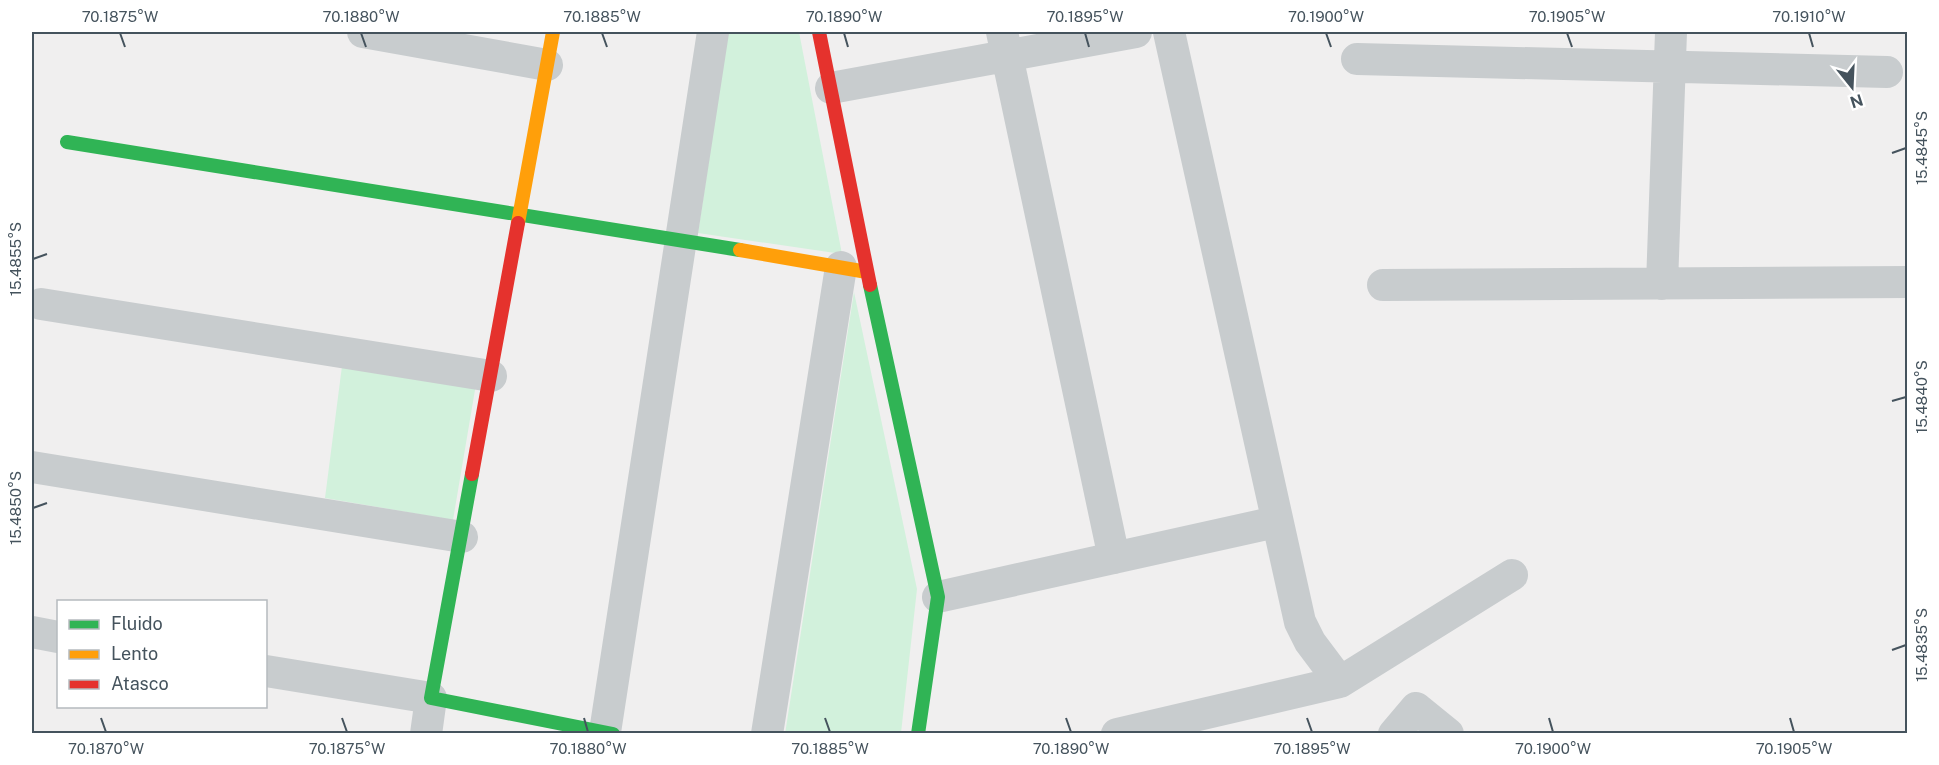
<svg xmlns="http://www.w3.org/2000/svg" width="1939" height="765" viewBox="0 0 1939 765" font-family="'Public Sans',sans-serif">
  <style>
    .green { fill: #d2f1dc }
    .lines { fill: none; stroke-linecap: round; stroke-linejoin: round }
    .street { stroke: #c8ccce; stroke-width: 32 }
    .fast { stroke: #30b455; stroke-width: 14 }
    .slow { stroke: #ff9f0a; stroke-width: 14 }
    .jam { stroke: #e5322d; stroke-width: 14 }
    .ticks { fill: none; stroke: #45535d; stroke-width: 2 }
    .neatline { fill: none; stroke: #45535d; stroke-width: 2 }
    .ticks-label { font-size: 15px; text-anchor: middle; fill: #45535d }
  </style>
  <rect width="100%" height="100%" fill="#f0efef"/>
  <path class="green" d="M728,32H799L842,254L698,233Z
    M854,292L917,589L901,733L785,734Z
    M342,366L476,384L453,520L325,498Z"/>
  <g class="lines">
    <path class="street" d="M363,32L547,65
      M1002,32L1114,558
      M1169,32L1300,622L1310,642L1340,682
      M1357,59L1887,72
      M831,88L1136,32
      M1662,284L1671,32
      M1383,285L1908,282
      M41,304L491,376
      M32,467L462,537
      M938,597L1276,522
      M32,632L58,637
      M266,671L431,698L426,734
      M605,732L713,32
      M767,734L841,267
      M1117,734L1340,682L1512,575
      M1394,734L1416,708L1448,734"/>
    <path class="fast" d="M67,142L740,250
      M870,285L938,597L918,734
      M472,474L431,698L613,734"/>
    <path class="slow" d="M518,223L553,32
      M740,250L867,272"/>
    <path class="jam" d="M819,32L870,285
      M472,474L518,223"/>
  </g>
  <path class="ticks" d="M120,33L125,47M361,33L366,47M602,33L607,47M844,33L848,47M1085,33L1089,47M1326,33L1331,47M1567,33L1572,47M1809,33L1813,47M1892,153L1906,148M33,259L47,254M1892,401L1906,397M33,508L47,503M1892,650L1906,645M101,718L106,732M342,718L347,732M584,718L588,732M825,718L830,732M1066,718L1071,732M1307,718L1312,732M1549,718L1553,732M1790,718L1794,732"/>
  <rect width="1939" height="765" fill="none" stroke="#ffffff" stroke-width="66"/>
  <rect x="57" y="600" width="210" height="108" fill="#ffffff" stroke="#b5babe" stroke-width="1.5"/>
  <rect x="69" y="620" width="30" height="9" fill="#30b455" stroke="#b5babe" stroke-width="1.5"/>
  <text x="111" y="630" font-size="18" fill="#45535d">Fluido</text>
  <rect x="69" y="650" width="30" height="9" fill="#ff9f0a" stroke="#b5babe" stroke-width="1.5"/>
  <text x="111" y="660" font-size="18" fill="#45535d">Lento</text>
  <rect x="69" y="680" width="30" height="9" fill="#e5322d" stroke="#b5babe" stroke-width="1.5"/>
  <text x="111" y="690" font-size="18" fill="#45535d">Atasco</text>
  <g transform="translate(1852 87) rotate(162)" stroke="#ffffff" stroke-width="4.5" paint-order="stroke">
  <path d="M0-4.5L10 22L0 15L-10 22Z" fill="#45535d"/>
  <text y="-9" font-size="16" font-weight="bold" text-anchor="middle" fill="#45535d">N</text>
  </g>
  <rect x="33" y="33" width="1873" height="699" class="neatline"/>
  <g class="ticks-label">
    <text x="120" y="22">70.1875°W</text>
    <text x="361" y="22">70.1880°W</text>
    <text x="602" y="22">70.1885°W</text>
    <text x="844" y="22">70.1890°W</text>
    <text x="1085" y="22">70.1895°W</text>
    <text x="1326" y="22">70.1900°W</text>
    <text x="1567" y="22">70.1905°W</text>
    <text x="1809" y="22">70.1910°W</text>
    <text transform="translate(1922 148) rotate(-90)" y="5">15.4845°S</text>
    <text transform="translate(16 259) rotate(-90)" y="5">15.4855°S</text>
    <text transform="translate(1922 397) rotate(-90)" y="5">15.4840°S</text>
    <text transform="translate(16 508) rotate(-90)" y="5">15.4850°S</text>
    <text transform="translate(1922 645) rotate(-90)" y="5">15.4835°S</text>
    <text x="106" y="754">70.1870°W</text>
    <text x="347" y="754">70.1875°W</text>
    <text x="588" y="754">70.1880°W</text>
    <text x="830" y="754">70.1885°W</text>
    <text x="1071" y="754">70.1890°W</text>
    <text x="1312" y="754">70.1895°W</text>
    <text x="1553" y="754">70.1900°W</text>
    <text x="1794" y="754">70.1905°W</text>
  </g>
</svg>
